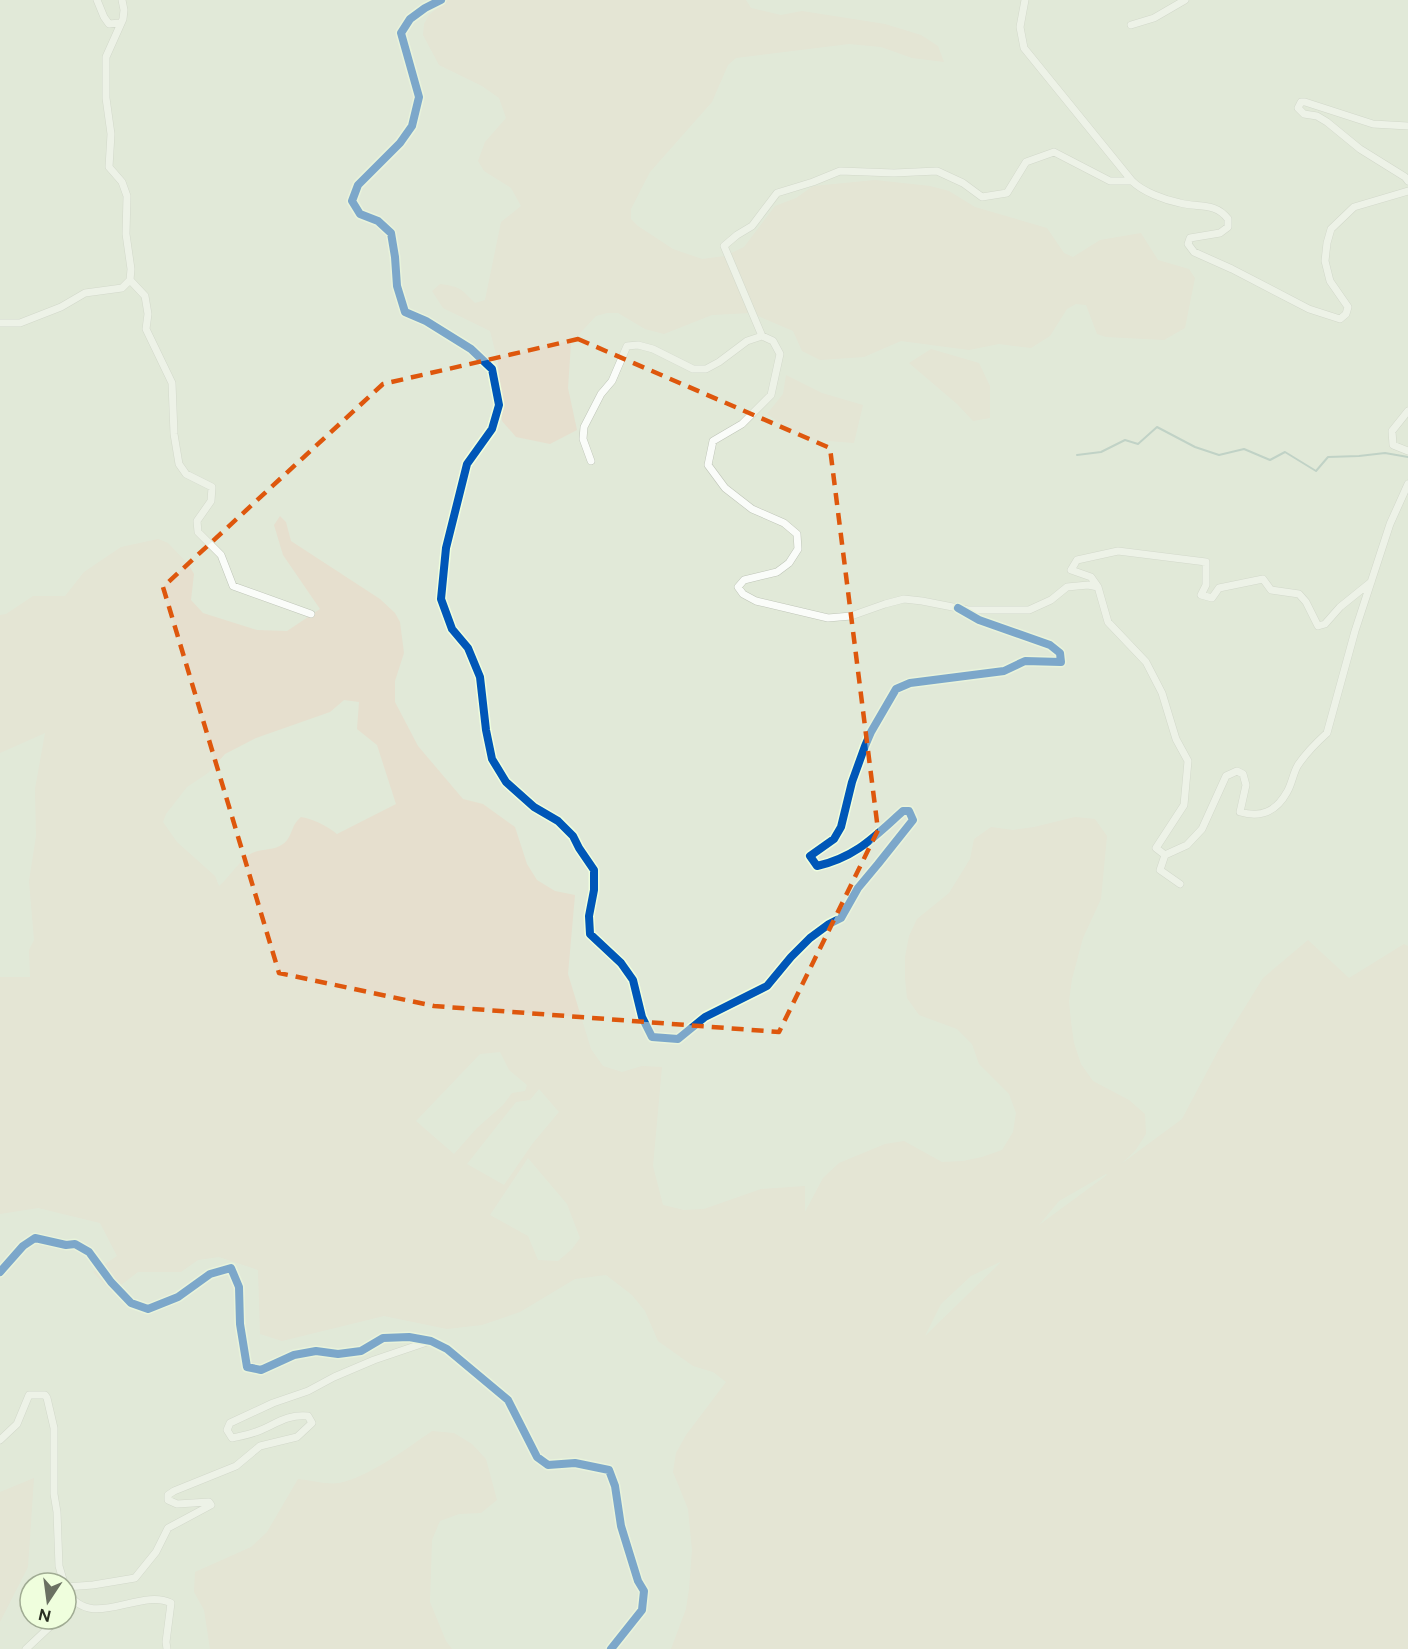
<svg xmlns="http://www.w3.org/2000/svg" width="1408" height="1649" viewBox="0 0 1408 1649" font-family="Figtree,sans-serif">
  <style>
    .green { fill: #e6dfce; fill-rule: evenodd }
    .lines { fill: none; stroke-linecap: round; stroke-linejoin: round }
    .stream { stroke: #98b7af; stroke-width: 2 }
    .minor-casing { stroke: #bfc5b8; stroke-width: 8 }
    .minor { stroke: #fafcf9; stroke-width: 7 }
    .cycleway-casing { stroke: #effedd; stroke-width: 11 }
    .cycleway { stroke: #0057b8; stroke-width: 8 }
    .marked { fill: none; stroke: #de570d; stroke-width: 4.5; stroke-dasharray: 12 8; stroke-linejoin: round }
  </style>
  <rect width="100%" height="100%" fill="#e1e9d8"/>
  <path class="green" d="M447,0H746L751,8L781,15L802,11L885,24L921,35L938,46L944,62L912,58L881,47L849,44L736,58L728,65L712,102L650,172L631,209V219L638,226L673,249L702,259L725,256L744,247L775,206L796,198L813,186L875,180L930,186L949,191L975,207L1047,228L1064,253L1073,257L1100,240L1141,233L1158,260L1189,269L1195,278L1185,328L1164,340L1106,337L1097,334L1086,305L1076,304L1067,309L1050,336L1031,348L999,344L969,350L901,341L864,357L820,360L802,351L793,331L751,313L712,315L664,334L645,329L618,313H607L596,316L571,343L568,388L577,430L550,444L516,437L502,421L498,362L490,331L443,308L432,291L440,284C461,287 460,288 475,303L485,300L501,222L521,206L511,188L484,171L478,161L485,142L506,118L499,98L482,86L439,65L423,35L424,24L429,15Z
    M931,349L979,363L990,386V418L973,421L957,404L909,363Z
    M786,375L822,393L863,405L854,443L804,439L767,414L783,394Z
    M280,516L286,522L291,541L380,599L395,613L400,622L404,653L395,681V702L418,746L463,799L483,804L515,827L527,864L537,880L555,891L575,895L568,974L591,1049L603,1066L622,1072L642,1066L662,1067L653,1166L663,1205L684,1210L704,1209L761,1189L805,1186V1212L823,1178L839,1163L885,1144L904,1141L942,1162L963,1161L982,1157L1002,1150L1013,1132L1016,1113L1009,1094L979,1064L972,1044L957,1029L919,1015L907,998L905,978V957L909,936L917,919L949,893L970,859L974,839L991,827L1013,830L1034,827L1075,817L1095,819L1107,836L1101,899L1083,938L1072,979L1069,1001L1071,1022L1074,1043L1081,1064L1093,1081L1129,1100L1145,1114L1146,1134L1135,1151L1121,1164L1182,1119L1219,1049L1263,978L1308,940L1349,978L1404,944L1408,946V1649H671L686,1609L689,1589L692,1550L688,1509L673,1472L676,1453L686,1435L726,1382L713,1372L693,1366L658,1341L645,1311L632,1295L606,1275L575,1279L520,1312L482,1325L447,1329L384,1316L282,1341L260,1334L258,1270L219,1257L198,1260L181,1272H138L112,1292L93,1272L117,1256L100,1223L38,1208L0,1214V977H30L29,950L34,940L29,881L36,836L35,789L45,733L0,753V615L6,614L33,596H65L84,572L121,547L158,539L168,543L189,565L194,574L191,600L203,613L257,630L287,631L320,609L283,555L274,525ZM344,700L359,702L357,729L377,745L396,804L337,834C327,826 314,819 301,817C290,826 293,837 283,844C274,851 263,848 252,853C239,860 230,877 219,886L215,876L177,842L163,822L166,814L187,787L208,773L225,754L256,738L330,712ZM500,1052L509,1070L527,1085L525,1091L512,1093L503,1105L477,1128L454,1154L416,1121L480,1054ZM539,1089L559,1112L533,1143L504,1185L467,1164L516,1102L530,1100ZM528,1158L567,1204L580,1238L572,1249L558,1261L538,1260L528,1236L490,1215ZM1106,1174L1107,1175L1039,1225L1059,1201ZM1000,1262V1263L925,1336L941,1304L971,1276Z
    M432,1431L454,1433L472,1444L486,1459L497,1500L481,1513L459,1514L440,1521L432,1540L430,1602L446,1641L452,1649H210L204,1610L194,1592L195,1572L251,1547L267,1532L298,1479C309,1480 328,1485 339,1483C367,1478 409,1447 432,1431Z
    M34,1478L28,1567L0,1622V1492Z"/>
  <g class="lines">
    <path class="stream" d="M1077,455L1101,452L1125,440L1138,444L1157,427L1195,447L1219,455L1244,449L1270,460L1285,452L1316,471L1328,457L1359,456L1385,453L1408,457"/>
    <defs>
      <path id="minor" d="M97,0L104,17L109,24L120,23
        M122,0L124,10L123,19L106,57V98L111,134L109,167L122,182L127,196L126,234L131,269L130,280L145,296L148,314L146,329L172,383L174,434L179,464L186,474L212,487L211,501L197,521L198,532L221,555L233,586L311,614
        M441,0L425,8L410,19L401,33L419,97L412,126L400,143L358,185L352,201L360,214L378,221L391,233L395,257L397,286L405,312L426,321L471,349L492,369L499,405L492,429L467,464L446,548L441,599L452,629L468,648L480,677L486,730L492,759L506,782L534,807L558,821L573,836L579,848L594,870V890L589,916L590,934L621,963L633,980L642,1017L652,1037L678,1039L705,1017L767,986L791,957L810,938L829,924L841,918L858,888L878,864L913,820L909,811H903C874,837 856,857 817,866L810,856L834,839L841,827L852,782L865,746L871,732L896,689L910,683L1004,671L1025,661L1061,662L1060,653L1050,645L979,620L958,608
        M1025,0L1020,27L1024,48L1132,181C1143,192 1165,200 1180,203C1199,208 1215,202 1228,219V227L1220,233L1190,238L1188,244L1194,252L1232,269L1309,309L1340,319L1346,314L1348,307L1330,281L1325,261L1327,243L1331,229L1354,207L1408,191
        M1131,25L1154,18L1185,0
        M1408,126L1373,124L1305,102H1301L1298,108L1304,114L1317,116L1327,122L1360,149L1405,177L1408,181
        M0,323H20L61,307L85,293L122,288L130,280
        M762,336L724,246L737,235L752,226L777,193L813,182L840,171L894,173L937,171L963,183L982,197L1007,193L1026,162L1054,152L1110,181H1132
        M1408,411L1392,431L1393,445L1408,451
        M591,461L583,439L584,427L601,394L612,381L627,346L638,345L653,349L693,369H706L719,362L747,341L762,336L773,341L780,354L771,395L742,424L713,441L708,465L725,488L752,509L784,523L797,534L798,549L789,563L777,572L744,580L738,587L743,594L756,601L828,618L851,616L885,604L904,599L922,601L968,610H1029L1051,600L1067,587L1088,585L1098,587L1108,622L1146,662L1162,693L1176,739L1188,761L1184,805L1156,848L1165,855L1160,870L1180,884
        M1098,587L1091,577L1071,570L1077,560L1118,551L1206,562V585L1201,595L1212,598L1219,588L1263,579L1271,590L1299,594L1306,602L1318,626L1325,624L1340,607L1371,582
        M1165,855L1187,845L1202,829L1226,776L1237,771L1243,774L1246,785L1240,812C1261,818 1276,812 1287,792C1292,784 1293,773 1298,765C1306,753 1316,743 1327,733L1355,631L1390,524L1408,484
        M0,1272L23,1246L35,1238L66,1245L75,1244L89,1252L111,1282L131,1303L148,1309L178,1297L210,1274L231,1268L239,1287L240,1324L247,1367L261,1370L294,1355L316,1351L338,1354L361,1351L383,1338L409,1337L431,1341L447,1349L508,1400L537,1457L548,1465L575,1463L609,1470L615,1486L621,1526L638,1581L644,1591L642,1610L611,1649
        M0,1440L17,1424L29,1395H45L47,1398L54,1428V1494L57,1512L59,1566L64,1583
        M211,1505L209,1502L177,1504L168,1500V1495L174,1491L236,1466L260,1446L297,1437L312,1423L308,1416C289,1414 277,1423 261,1430C252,1434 241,1436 232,1438L227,1430L230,1423L273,1403L308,1391L334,1377L374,1360L430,1341
        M66,1587L93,1585L135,1578L156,1552L168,1528L211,1505
        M66,1590C91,1633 139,1587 171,1603L166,1642L167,1649
        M26,1649L58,1619"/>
    </defs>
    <use href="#minor" class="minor-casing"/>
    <use href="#minor" class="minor"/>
    <defs>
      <path id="cycleway" d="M441,0L425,8L410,19L401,33L419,97L412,126L400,143L358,185L352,201L360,214L378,221L391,233L395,257L397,286L405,312L426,321L471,349L492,369L499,405L492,429L467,464L446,548L441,599L452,629L468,648L480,677L486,730L492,759L506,782L534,807L558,821L573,836L579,848L594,870V890L589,916L590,934L621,963L633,980L642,1017L652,1037L678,1039L705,1017L767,986L791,957L810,938L829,924L841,918L858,888L878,864L913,820L909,811H903C874,837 856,857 817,866L810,856L834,839L841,827L852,782L865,746L871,732L896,689L910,683L1004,671L1025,661L1061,662L1060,653L1050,645L979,620L958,608
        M0,1272L23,1246L35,1238L66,1245L75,1244L89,1252L111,1282L131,1303L148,1309L178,1297L210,1274L231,1268L239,1287L240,1324L247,1367L261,1370L294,1355L316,1351L338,1354L361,1351L383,1338L409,1337L431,1341L447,1349L508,1400L537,1457L548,1465L575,1463L609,1470L615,1486L621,1526L638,1581L644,1591L642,1610L611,1649"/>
    </defs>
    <use href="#cycleway" class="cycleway-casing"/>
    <use href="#cycleway" class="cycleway"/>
  </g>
  <path d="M0 0H1408V1649H0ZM578,339L830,448L878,830L779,1032L434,1006L279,973L163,587L383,384Z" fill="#e1e9d8" fill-opacity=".55" fill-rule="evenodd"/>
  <path class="marked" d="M578,339L830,448L878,830L779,1032L434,1006L279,973L163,587L383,384Z"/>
  <g transform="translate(48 1601) rotate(193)"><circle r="28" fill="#effedd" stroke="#a0ab93" stroke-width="1.5"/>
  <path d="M0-4.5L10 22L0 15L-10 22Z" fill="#6a7062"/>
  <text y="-9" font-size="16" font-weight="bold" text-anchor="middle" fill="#2a2f23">N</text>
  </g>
</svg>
